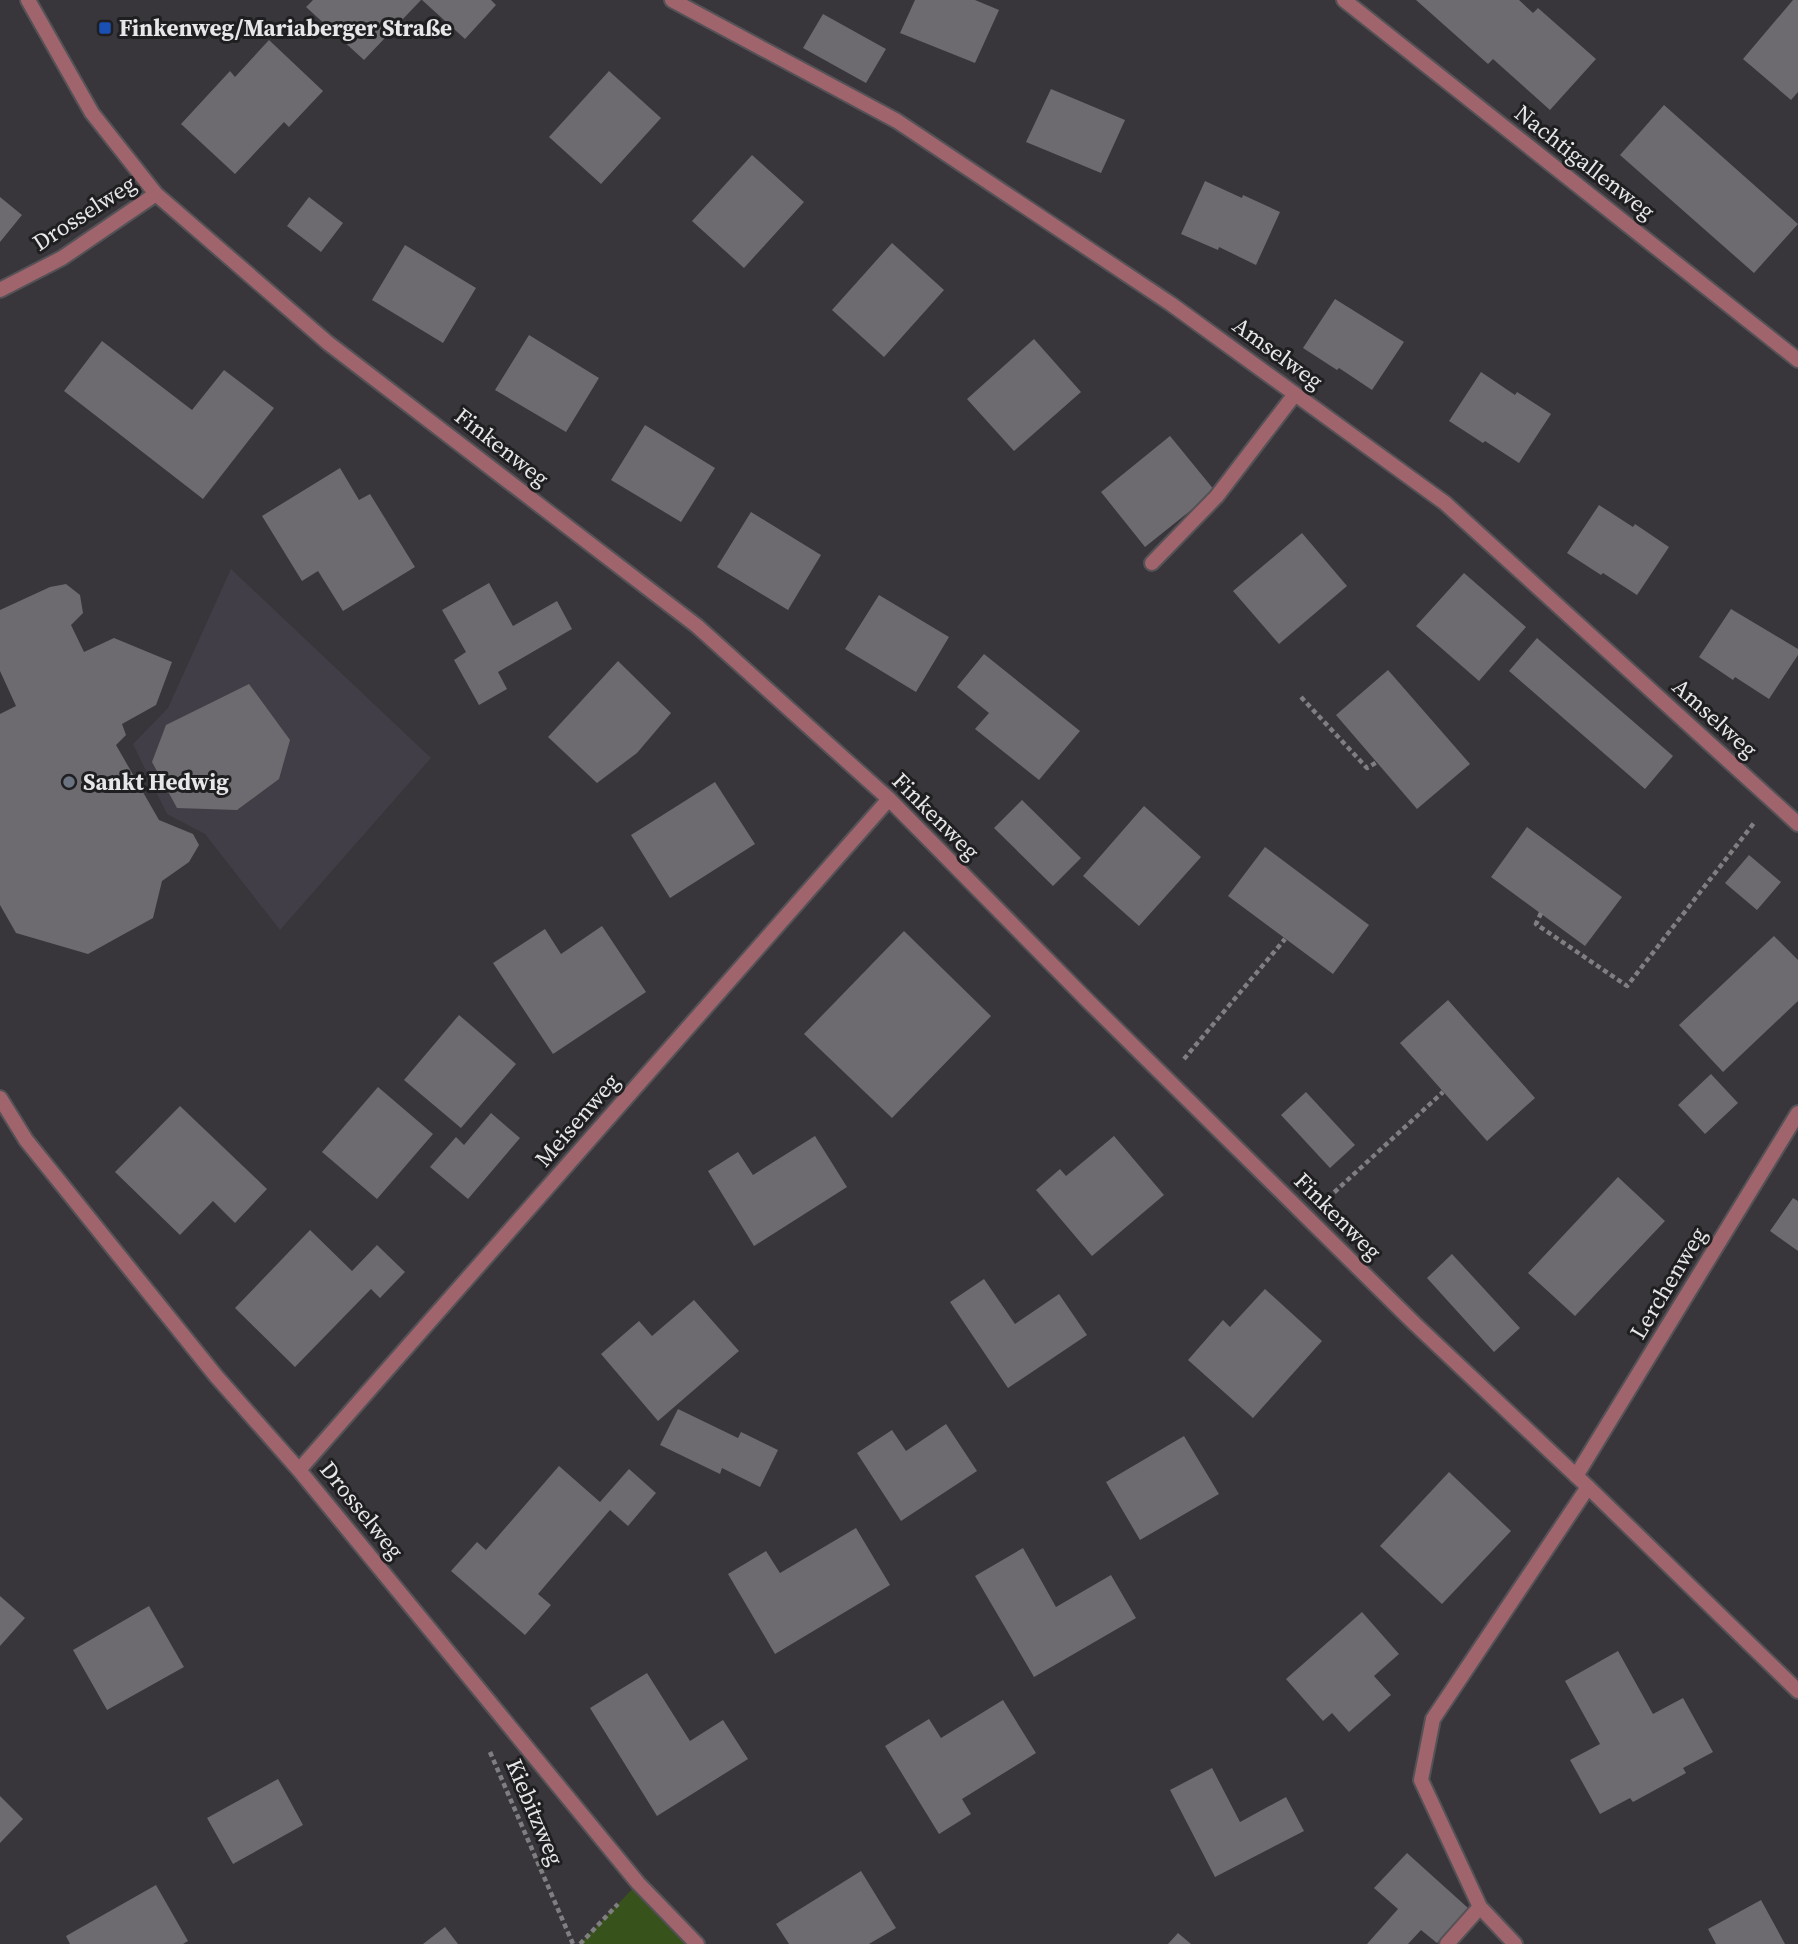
<svg xmlns="http://www.w3.org/2000/svg" width="1798" height="1944" viewBox="0 0 1798 1944" font-family="'Source Serif 4',serif">
  <style>
    .built { fill: #423e47 }
    .green { fill: #38521b }
    .building { fill: #6d6b6f }
    .lines { fill: none; stroke-linecap: round; stroke-linejoin: round }
    .lane-casing { stroke: #545256; stroke-width: 18 }
    .street-casing { stroke: #545256; stroke-width: 18 }
    .path { stroke: #7f7e81; stroke-width: 4.5; stroke-dasharray: 5 3.5; stroke-linecap: butt }
    .lane { stroke: #9f646c; stroke-width: 14 }
    .street { stroke: #9f646c; stroke-width: 14 }
    .transit-dot { fill: #1a4fb4; stroke: #1f1e20; stroke-width: 2.5 }
    .worship-dot { fill: #6b7280; stroke: #1f1e20; stroke-width: 2.5 }
    .labels { text-anchor: middle; stroke-width: 6; stroke-linejoin: round; paint-order: stroke }
    .poi-label { font-size: 23px; font-weight: bold; fill: #e7e6e8; stroke: #1f1e20; text-anchor: start }
    .street-label { font-size: 23px; fill: #e7e6e8; stroke: #1f1e20 }
  </style>
  <rect width="100%" height="100%" fill="#38363a"/>
  <path class="built" d="M231,569L431,758L280,930L205,834L167,814L133,744L168,708Z"/>
  <path class="green" d="M638,1883L696,1944H580Z"/>
  <path class="building" d="M313,0H421L364,60L306,7Z
    M422,0H491L496,5L465,39Z
    M915,0H975L999,10L975,63L900,33Z
    M1416,0H1519L1533,13L1538,8L1596,59L1550,110L1493,59L1488,64Z
    M1793,0H1798V92L1791,100L1743,59Z
    M823,14L886,49L866,83L803,48Z
    M269,40L323,91L289,127L284,122L235,174L181,124L230,71L235,77Z
    M609,71L661,118L601,184L549,137Z
    M1051,89L1125,120L1101,173L1026,142Z
    M1664,105L1798,224L1754,273L1620,155Z
    M752,155L804,202L744,268L692,221Z
    M1205,181L1242,198L1243,195L1280,212L1256,265L1219,247L1218,250L1181,234Z
    M0,197L22,215L0,242Z
    M309,197L343,223L321,252L287,226Z
    M892,243L944,290L884,357L832,310Z
    M405,245L476,288L443,343L372,300Z
    M1335,299L1404,342L1372,390L1339,368L1337,370L1303,348Z
    M529,335L599,378L566,432L495,390Z
    M1034,339L1081,392L1014,451L967,399Z
    M102,341L192,410L224,370L274,408L203,499L64,391Z
    M1481,372L1515,395L1517,392L1551,414L1519,463L1485,441L1483,443L1449,421Z
    M645,425L715,468L681,522L611,480Z
    M1170,436L1215,491L1145,547L1101,492Z
    M340,468L359,500L370,494L415,567L343,611L318,571L302,581L262,516Z
    M1599,505L1633,527L1635,524L1669,547L1637,595L1603,573L1601,575L1567,553Z
    M751,512L821,555L788,610L717,567Z
    M1302,533L1347,586L1279,644L1233,591Z
    M1464,573L1526,627L1479,681L1416,626Z
    M489,583L513,626L557,601L572,629L498,672L507,689L479,705L454,660L466,652L442,610Z
    M66,584L80,595L83,613L71,625L84,652L114,638L172,662L156,705L122,724L126,735L116,745L159,820L193,834L199,845L189,862L162,881L153,918L88,954L16,933L0,905V714L16,706L0,671V610L50,587Z
    M879,595L949,637L916,692L845,649Z
    M1731,609L1798,649V655L1769,699L1735,677L1733,680L1699,657Z
    M1537,638L1673,756L1645,789L1509,671Z
    M984,654L1080,731L1039,780L975,729L989,713L957,687Z
    M618,661L671,713L637,753L597,783L548,737Z
    M1388,670L1470,764L1417,809L1336,715Z
    M249,684L290,740L279,779L237,810L177,808L152,762L166,725Z
    M715,782L755,844L670,898L631,835Z
    M1022,800L1081,858L1053,886L994,828Z
    M1144,806L1201,857L1139,926L1083,876Z
    M1527,827L1622,897L1585,946L1491,877Z
    M1265,847L1369,925L1333,974L1228,896Z
    M1749,855L1781,882L1757,910L1725,883Z
    M602,926L646,992L553,1054L493,963L545,929L561,954Z
    M904,931L991,1016L892,1118L804,1034Z
    M1774,936L1798,960V1001L1723,1072L1679,1025Z
    M1448,1000L1535,1098L1487,1141L1400,1043Z
    M459,1015L516,1064L461,1128L404,1080Z
    M1711,1074L1738,1103L1705,1134L1678,1105Z
    M378,1087L433,1134L377,1199L322,1152Z
    M1306,1092L1355,1145L1330,1168L1281,1115Z
    M180,1106L267,1189L235,1223L213,1201L180,1235L115,1172Z
    M491,1113L520,1138L468,1199L430,1167L456,1137L464,1145Z
    M815,1136L847,1187L754,1246L708,1171L738,1152L753,1175Z
    M1114,1136L1164,1195L1092,1256L1036,1190L1060,1169L1066,1176Z
    M1618,1177L1665,1221L1575,1316L1528,1273Z
    M1793,1198L1798,1201V1251L1770,1231Z
    M310,1230L352,1271L377,1245L405,1272L380,1298L371,1289L295,1367L235,1308Z
    M1452,1254L1520,1328L1494,1352L1427,1278Z
    M984,1279L1015,1324L1059,1294L1087,1335L1008,1388L950,1302Z
    M1265,1289L1322,1341L1253,1418L1188,1360L1223,1320L1230,1327Z
    M694,1300L739,1351L658,1421L601,1354L639,1321L652,1336Z
    M678,1409L738,1438L741,1432L778,1450L760,1487L722,1468L720,1474L660,1445Z
    M946,1424L977,1471L901,1521L857,1453L892,1430L906,1451Z
    M1184,1436L1219,1494L1140,1540L1106,1482Z
    M559,1466L600,1502L629,1469L656,1493L628,1526L610,1510L538,1594L551,1605L525,1635L451,1571L477,1542L486,1550Z
    M1449,1472L1511,1531L1442,1604L1380,1546Z
    M856,1528L890,1585L775,1654L728,1574L766,1551L780,1573Z
    M1023,1548L1056,1607L1111,1575L1136,1618L1034,1677L975,1576Z
    M0,1596L25,1618L0,1646Z
    M149,1606L184,1667L107,1710L73,1650Z
    M1362,1612L1399,1654L1374,1676L1391,1695L1349,1732L1332,1713L1323,1721L1286,1679Z
    M1618,1651L1653,1714L1683,1698L1713,1752L1683,1768L1686,1773L1633,1802L1630,1798L1600,1814L1570,1760L1600,1744L1565,1681Z
    M647,1673L690,1741L723,1720L748,1759L657,1816L590,1708Z
    M1003,1700L1036,1753L962,1799L971,1814L939,1834L885,1746L929,1719L941,1738Z
    M1212,1768L1240,1822L1286,1797L1304,1831L1215,1877L1170,1790Z
    M278,1779L303,1825L233,1864L207,1818Z
    M0,1796L23,1819L0,1843Z
    M1407,1853L1468,1908L1437,1943L1421,1930L1408,1944H1367L1398,1909L1374,1888Z
    M861,1871L896,1928L869,1944H789L776,1924Z
    M156,1885L188,1941L183,1944H70L66,1936Z
    M1761,1900L1785,1944H1716L1708,1929Z
    M445,1927L458,1944H423Z
    M1178,1933L1191,1944H1168Z"/>
  <g class="lines">
    <defs>
      <path id="lane" d="M1152,563L1217,496L1295,394
        M1447,1944L1480,1907
        M1515,1944L1480,1907L1421,1780L1433,1719L1588,1487"/>
      <path id="street" d="M28,0L92,113L156,194L328,343L697,626L889,799L1088,1001L1415,1324L1588,1487L1798,1691
        M672,0L897,121L1171,304L1445,503L1798,824
        M1344,0L1798,360
        M0,290L62,258L156,194
        M0,1098L26,1140L216,1376L299,1470L638,1883L697,1944
        M299,1470L889,799
        M1576,1476L1798,1113"/>
    </defs>
    <use href="#lane" class="lane-casing"/>
    <use href="#street" class="street-casing"/>
    <path class="path" d="M1301,697L1367,768L1377,762
      M1541,913L1536,924L1627,986L1754,823
      M1184,1059L1285,939
      M1328,1198L1443,1092
      M490,1752L573,1944
      M580,1944L618,1904"/>
    <use href="#lane" class="lane"/>
    <use href="#street" class="street"/>
  </g>
  <rect class="transit-dot" x="98" y="21" width="14" height="14" rx="3.5"/>
  <circle class="worship-dot" cx="69" cy="782" r="7"/>
  <g class="labels">
    <g class="poi-label">
      <text x="119" y="36">Finkenweg/Mariaberger Straße</text>
      <text x="83" y="790">Sankt Hedwig</text>
    </g>
    <g class="street-label">
      <text transform="translate(1585 162) rotate(38)" y="8">Nachtigallenweg</text>
      <text transform="translate(84 213) rotate(-33)" y="8">Drosselweg</text>
      <text transform="translate(1278 353) rotate(36)" y="8">Amselweg</text>
      <text transform="translate(502 447) rotate(38)" y="8">Finkenweg</text>
      <text transform="translate(1715 718) rotate(42)" y="8">Amselweg</text>
      <text transform="translate(936 816) rotate(45)" y="8">Finkenweg</text>
      <text transform="translate(577 1120) rotate(-49)" y="8">Meisenweg</text>
      <text transform="translate(1338 1216) rotate(45)" y="8">Finkenweg</text>
      <text transform="translate(1668 1283) rotate(-59)" y="8">Lerchenweg</text>
      <text transform="translate(362 1510) rotate(51)" y="8">Drosselweg</text>
      <text transform="translate(535 1812) rotate(67)" y="8">Kiebitzweg</text>
    </g>
  </g>
</svg>
